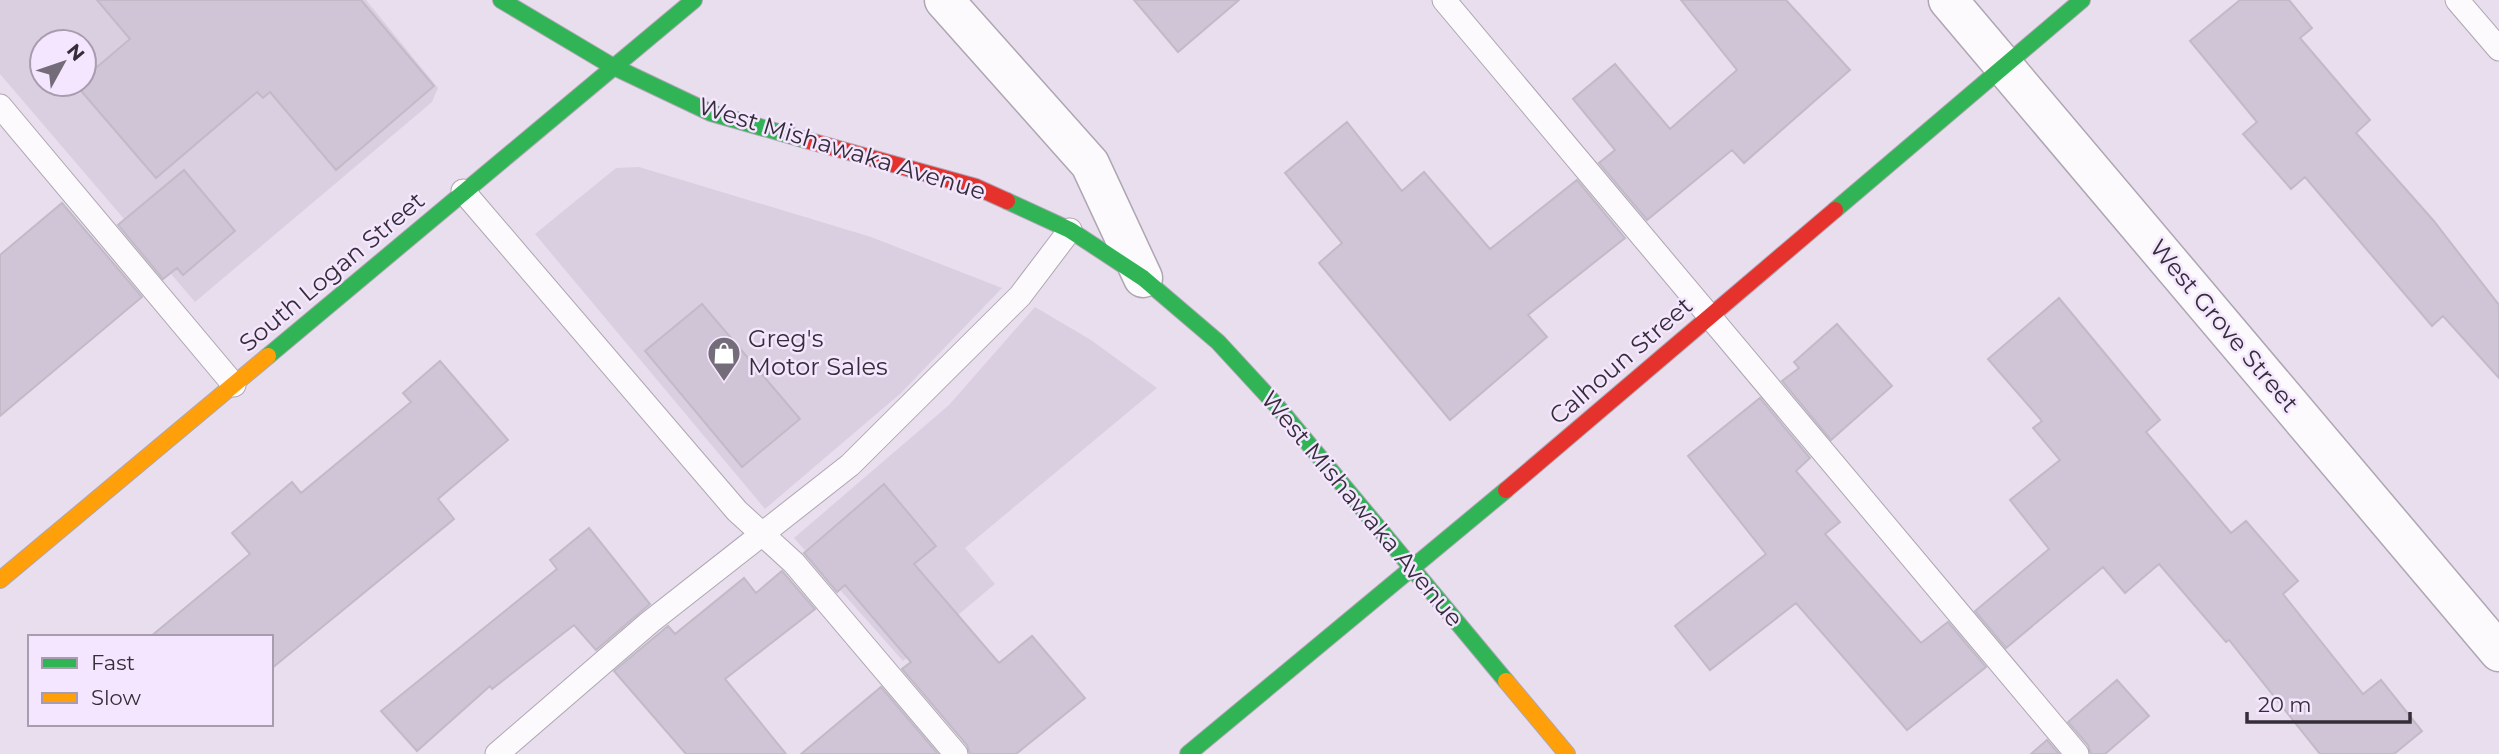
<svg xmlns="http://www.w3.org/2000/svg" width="2499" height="754" viewBox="0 0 2499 754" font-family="Montserrat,sans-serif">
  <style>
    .commercial { fill: #dacfe1; fill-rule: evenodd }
    .building { fill: #d0c4d7; stroke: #c2bac6; stroke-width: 2 }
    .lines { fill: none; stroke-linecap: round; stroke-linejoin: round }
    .lane-casing { stroke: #aea6b3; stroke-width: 25 }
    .street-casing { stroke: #aea6b3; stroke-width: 41 }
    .fast-casing { stroke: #aea6b3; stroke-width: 18 }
    .slow-casing { stroke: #aea6b3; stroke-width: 18 }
    .jam-casing { stroke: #aea6b3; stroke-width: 18 }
    .lane { stroke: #fcfafc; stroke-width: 23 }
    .street { stroke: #fcfafc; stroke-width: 38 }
    .fast { stroke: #30b455; stroke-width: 16 }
    .slow { stroke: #ff9f0a; stroke-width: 16 }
    .jam { stroke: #e5322d; stroke-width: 16 }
    .labels { text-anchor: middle; stroke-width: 5; stroke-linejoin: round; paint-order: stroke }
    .street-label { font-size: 24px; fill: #352e39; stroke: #f4e6fe }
    .poi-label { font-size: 24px; fill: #352e39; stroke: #f4e6fe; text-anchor: start }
  </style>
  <rect width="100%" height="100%" fill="#e8deee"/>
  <path class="commercial" d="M0,0H366L438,88L432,102L195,302L0,74ZM42,42H84V84H42Z
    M639,167L871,237L1002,288L901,393L765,509L535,234L616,168Z
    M1035,307L1091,340L1157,388L965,548L995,584L903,661L794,538L949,405Z"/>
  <path class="building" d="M97,0H361L434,86L336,170L270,92L263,98L257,92L156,178L76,85L84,84V78L130,39Z
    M1134,0H1239L1178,52Z
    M1681,0H1786L1850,70L1744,163L1732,150L1647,220L1599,163L1615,150L1573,99L1615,64L1670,129L1737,70Z
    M2240,0H2289L2312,28L2300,38L2370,120L2356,133L2433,220L2499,305V378L2443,316L2432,326L2305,177L2291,189L2243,134L2257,122L2190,41Z
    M1347,122L1402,191L1424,172L1490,249L1577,180L1625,238L1528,315L1547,337L1450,420L1319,263L1342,243L1285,173Z
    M184,170L235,231L183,275L177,268L163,279L118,225Z
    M62,203L142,297L0,416V255Z
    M2059,298L2160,420L2146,432L2231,533L2246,521L2298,581L2283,594L2363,694L2381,680L2422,731L2394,754H2320L2229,640L2226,642L2159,564L2125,593L2103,567L2006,648L1975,611L2049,549L2010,500L2060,460L2033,428L2042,421L1988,359Z
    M702,304L800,419L742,467L645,351Z
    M1837,324L1892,386L1831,440L1782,381L1799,368L1794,362Z
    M440,361L508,440L438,499L454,519L271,669V637H150L250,554L232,533L292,482L301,493L411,402L403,393Z
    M1760,398L1810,458L1796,471L1840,522L1825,534L1921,643L1948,622L1986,667L1907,730L1796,603L1710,670L1675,626L1766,554L1688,456Z
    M884,484L936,546L914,564L999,663L1032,636L1085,698L1016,754H970L967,745L902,669L911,662L845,585L837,592L804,553Z
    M589,528L650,604L596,650L574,625L492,689L490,686L417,751L381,711L557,569L550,560Z
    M782,571L815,609L725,679L786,754H686L614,671L668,626L675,634L744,578L756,593Z
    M2117,680L2149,716L2105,754H2091L2088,745L2068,722Z
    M881,687L938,754H801Z
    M2047,740L2059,754H2031Z"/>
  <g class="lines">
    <defs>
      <path id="lane" d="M1444,0L2077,754
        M2457,0L2499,49
        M0,106L234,385
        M463,191L737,511L794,563L956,754
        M497,754L650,622L850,465L1020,296L1070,230"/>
      <path id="street" d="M944,0L1090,164L1143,278
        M1948,0L2499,652"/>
      <path id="fast" d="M501,0L612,66L711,113L806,140
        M1007,201L1070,230L1143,278L1218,342L1277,406L1506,681
        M1835,210L2082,0
        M268,356L694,0
        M1188,754L1506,490"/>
      <path id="slow" d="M0,580L268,356
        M1506,681L1567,754"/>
      <path id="jam" d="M806,140L976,187L1007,201
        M1506,490L1835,210"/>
    </defs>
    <use href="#lane" class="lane-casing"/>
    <use href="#street" class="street-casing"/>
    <use href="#fast" class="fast-casing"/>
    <use href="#slow" class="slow-casing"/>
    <use href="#jam" class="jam-casing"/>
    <use href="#lane" class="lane"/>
    <use href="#street" class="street"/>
    <use href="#fast" class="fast"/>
    <use href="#slow" class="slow"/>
    <use href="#jam" class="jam"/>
  </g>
  <defs>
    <symbol id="shop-pin" viewBox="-11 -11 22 30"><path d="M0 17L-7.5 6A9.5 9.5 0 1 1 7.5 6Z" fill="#746c78" stroke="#f4e6fe"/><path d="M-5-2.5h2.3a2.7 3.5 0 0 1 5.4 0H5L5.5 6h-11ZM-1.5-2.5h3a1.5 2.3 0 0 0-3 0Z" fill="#fff"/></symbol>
  </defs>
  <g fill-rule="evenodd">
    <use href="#shop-pin" x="705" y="334" width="38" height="52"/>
  </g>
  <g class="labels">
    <g class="street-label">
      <text transform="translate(842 149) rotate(17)" y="8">West Mishawaka Avenue</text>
      <text transform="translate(332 272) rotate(-40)" y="8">South Logan Street</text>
      <text transform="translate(2224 326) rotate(50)" y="8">West Grove Street</text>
      <text transform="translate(1621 361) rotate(-41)" y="8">Calhoun Street</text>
      <text transform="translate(1362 509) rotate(50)" y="8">West Mishawaka Avenue</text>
    </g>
    <g class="poi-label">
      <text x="748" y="347">Greg's<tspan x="748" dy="28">Motor Sales</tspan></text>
    </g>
  </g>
  <rect x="28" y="635" width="245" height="91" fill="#f4e6fe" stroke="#a89caf" stroke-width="2"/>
  <rect x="42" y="658" width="35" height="10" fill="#30b455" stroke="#a89caf" stroke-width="2"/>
  <text x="91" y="670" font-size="21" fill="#352e39">Fast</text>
  <rect x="42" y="693" width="35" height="10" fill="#ff9f0a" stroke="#a89caf" stroke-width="2"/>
  <text x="91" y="705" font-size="21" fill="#352e39">Slow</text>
  <g transform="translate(63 63) rotate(50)"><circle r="33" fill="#f4e6fe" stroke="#a89caf" stroke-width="2"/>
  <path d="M0-5L12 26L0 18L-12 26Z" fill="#746c78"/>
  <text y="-10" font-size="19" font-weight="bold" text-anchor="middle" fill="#352e39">N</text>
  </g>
  <path d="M2247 712v10h163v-10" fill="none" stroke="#352e39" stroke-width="3.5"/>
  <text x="2258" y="712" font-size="21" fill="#352e39" stroke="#f4e6fe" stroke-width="5" paint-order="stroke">20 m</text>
</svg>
